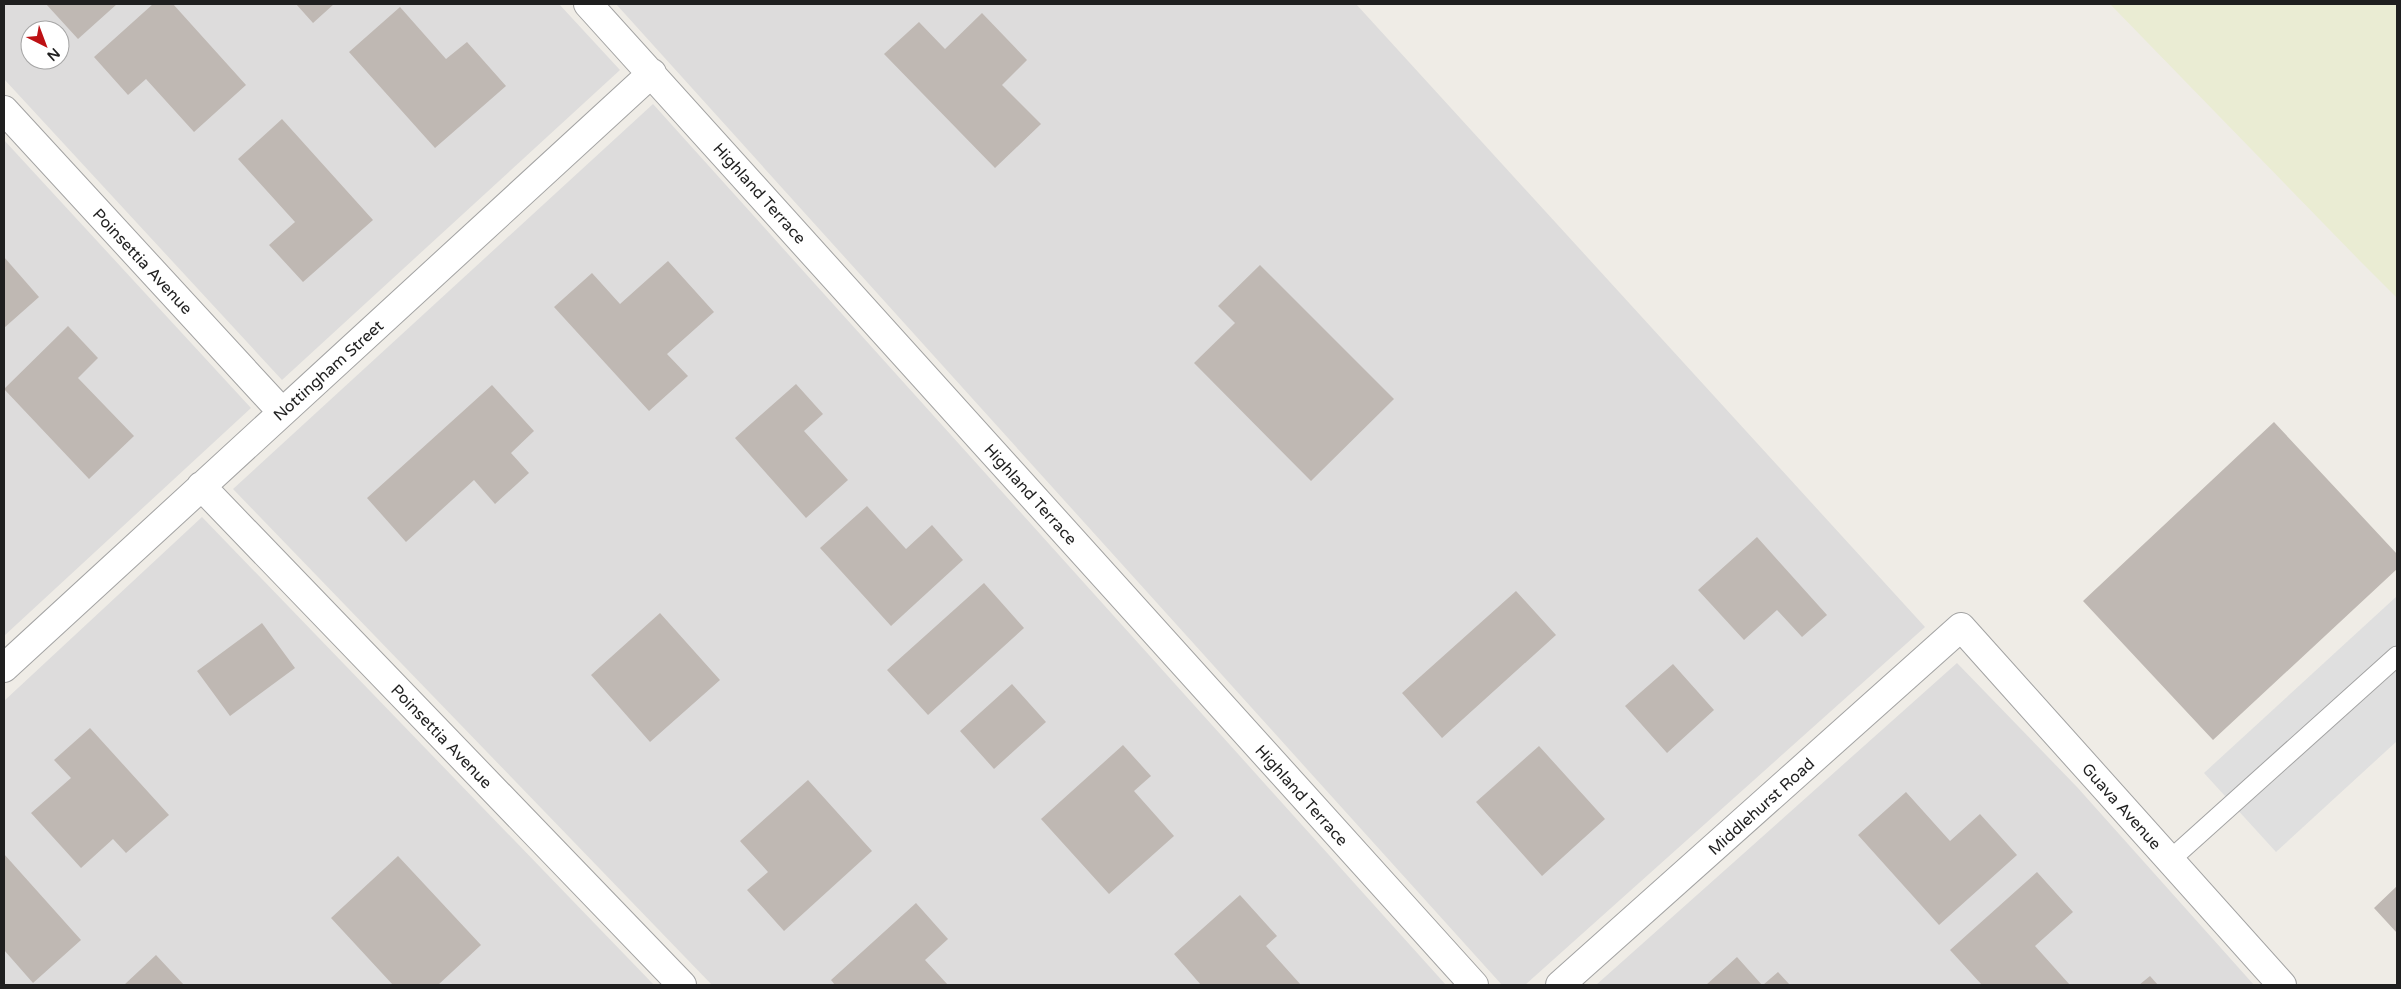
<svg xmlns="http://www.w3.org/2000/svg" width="2401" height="989" viewBox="0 0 2401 989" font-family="'Varela Round',sans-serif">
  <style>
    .residential { fill: #dddcdc; fill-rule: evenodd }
    .farmland { fill: #eaecd3 }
    .parking { fill: #dfdfdf }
    .building { fill: #bfb8b3 }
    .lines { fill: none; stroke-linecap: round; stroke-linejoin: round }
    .lane-casing { stroke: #a3a3a3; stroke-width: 21 }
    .street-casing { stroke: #a3a3a3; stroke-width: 30 }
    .lane { stroke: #fff; stroke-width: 19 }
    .street { stroke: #fff; stroke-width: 28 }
    .labels { text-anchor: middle; stroke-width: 4.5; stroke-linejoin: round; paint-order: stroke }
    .street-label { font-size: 16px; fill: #1f1f1f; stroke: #fff }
  </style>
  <rect width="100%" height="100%" fill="#efece6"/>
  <path class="residential" d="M4,4H559L620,70L282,380L4,79ZM30,30H60V60H30Z
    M616,4H1356L1925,627L1525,985H1502Z
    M653,104L1446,985H712L233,489Z
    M4,140L251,408L4,636Z
    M202,517L654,985H4V701Z
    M1957,663L2077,787L2254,985H1596Z"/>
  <path class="farmland" d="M2110,4H2397V298L2360,261Z"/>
  <path class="parking" d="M2397,596V741L2276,852L2204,773Z"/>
  <path class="building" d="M46,4H117L78,39Z
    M153,4H173L246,85L194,132L146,79L128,95L94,57Z
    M296,4H334L313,23Z
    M400,7L446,59L467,42L506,86L435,148L349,52Z
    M982,13L1027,60L1002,85L1041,124L995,168L884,54L919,22L945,49Z
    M282,119L373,220L303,282L269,245L295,222L238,159Z
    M4,257L39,297L4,328Z
    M668,261L714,312L667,354L688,376L649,411L554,307L592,273L620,304Z
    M1260,265L1394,399L1311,481L1194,363L1235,323L1218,306Z
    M68,326L98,358L78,378L134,436L89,479L4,389Z
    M796,384L823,414L804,431L848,480L806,518L735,438Z
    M492,385L534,431L511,453L529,473L495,504L474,480L406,542L367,498Z
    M2274,422L2397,554V569L2213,740L2083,601Z
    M867,506L906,549L932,525L963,560L891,626L820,548Z
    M1757,537L1827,615L1802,637L1777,610L1744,640L1698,590Z
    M984,583L1024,628L928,715L887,670Z
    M1516,591L1556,635L1442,738L1402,693Z
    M660,613L720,680L650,742L591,675Z
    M262,623L295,668L230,716L197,671Z
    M1673,664L1714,710L1667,753L1625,706Z
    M1012,684L1046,722L994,769L960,731Z
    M90,728L169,815L126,853L113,839L81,868L31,813L71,778L54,760Z
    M1123,745L1151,776L1134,791L1174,836L1109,894L1041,819Z
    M1539,746L1605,819L1542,876L1476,802Z
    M808,780L872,851L784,931L747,890L768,872L740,841Z
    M1906,792L1950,841L1980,814L2017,855L1939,925L1858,835Z
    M4,854L81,940L33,983L4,950Z
    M398,856L481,945L438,985H393L331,918Z
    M2037,872L2073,912L2035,946L2070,985H1982L1950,950Z
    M2397,886V933L2374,908Z
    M1240,895L1277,936L1266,946L1301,985H1201L1174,954Z
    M916,903L948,939L925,960L948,985H835L831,980Z
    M156,955L184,985H124Z
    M1737,957L1762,985H1706Z
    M1778,972L1790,985H1763Z
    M2150,976L2158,985H2139Z"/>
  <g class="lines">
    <defs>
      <path id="lane" d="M2170,860L2397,656"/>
      <path id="street" d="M588,4L1474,985
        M4,110L282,412
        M201,486L682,985
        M4,668L652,73
        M1560,985L1961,627L2282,985"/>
    </defs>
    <use href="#lane" class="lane-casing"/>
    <use href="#street" class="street-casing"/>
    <use href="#lane" class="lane"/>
    <use href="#street" class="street"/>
  </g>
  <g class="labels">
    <g class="street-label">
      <text transform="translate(760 193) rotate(48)" y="6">Highland Terrace</text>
      <text transform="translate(143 261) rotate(47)" y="6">Poinsettia Avenue</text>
      <text transform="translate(328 370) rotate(-42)" y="6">Nottingham Street</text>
      <text transform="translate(1031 494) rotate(48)" y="6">Highland Terrace</text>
      <text transform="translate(442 736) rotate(46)" y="6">Poinsettia Avenue</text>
      <text transform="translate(1302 795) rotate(48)" y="6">Highland Terrace</text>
      <text transform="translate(1761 806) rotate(-42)" y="6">Middlehurst Road</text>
      <text transform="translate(2122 806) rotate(48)" y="6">Guava Avenue</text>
    </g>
  </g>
  <rect width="2401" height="989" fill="none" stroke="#1f1f1f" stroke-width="10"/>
  <g transform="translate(45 45) rotate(138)"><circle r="24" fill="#ffffff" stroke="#a5a5a5"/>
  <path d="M0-4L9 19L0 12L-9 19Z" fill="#bd1114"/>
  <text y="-8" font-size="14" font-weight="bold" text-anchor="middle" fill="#1f1f1f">N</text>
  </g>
</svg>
